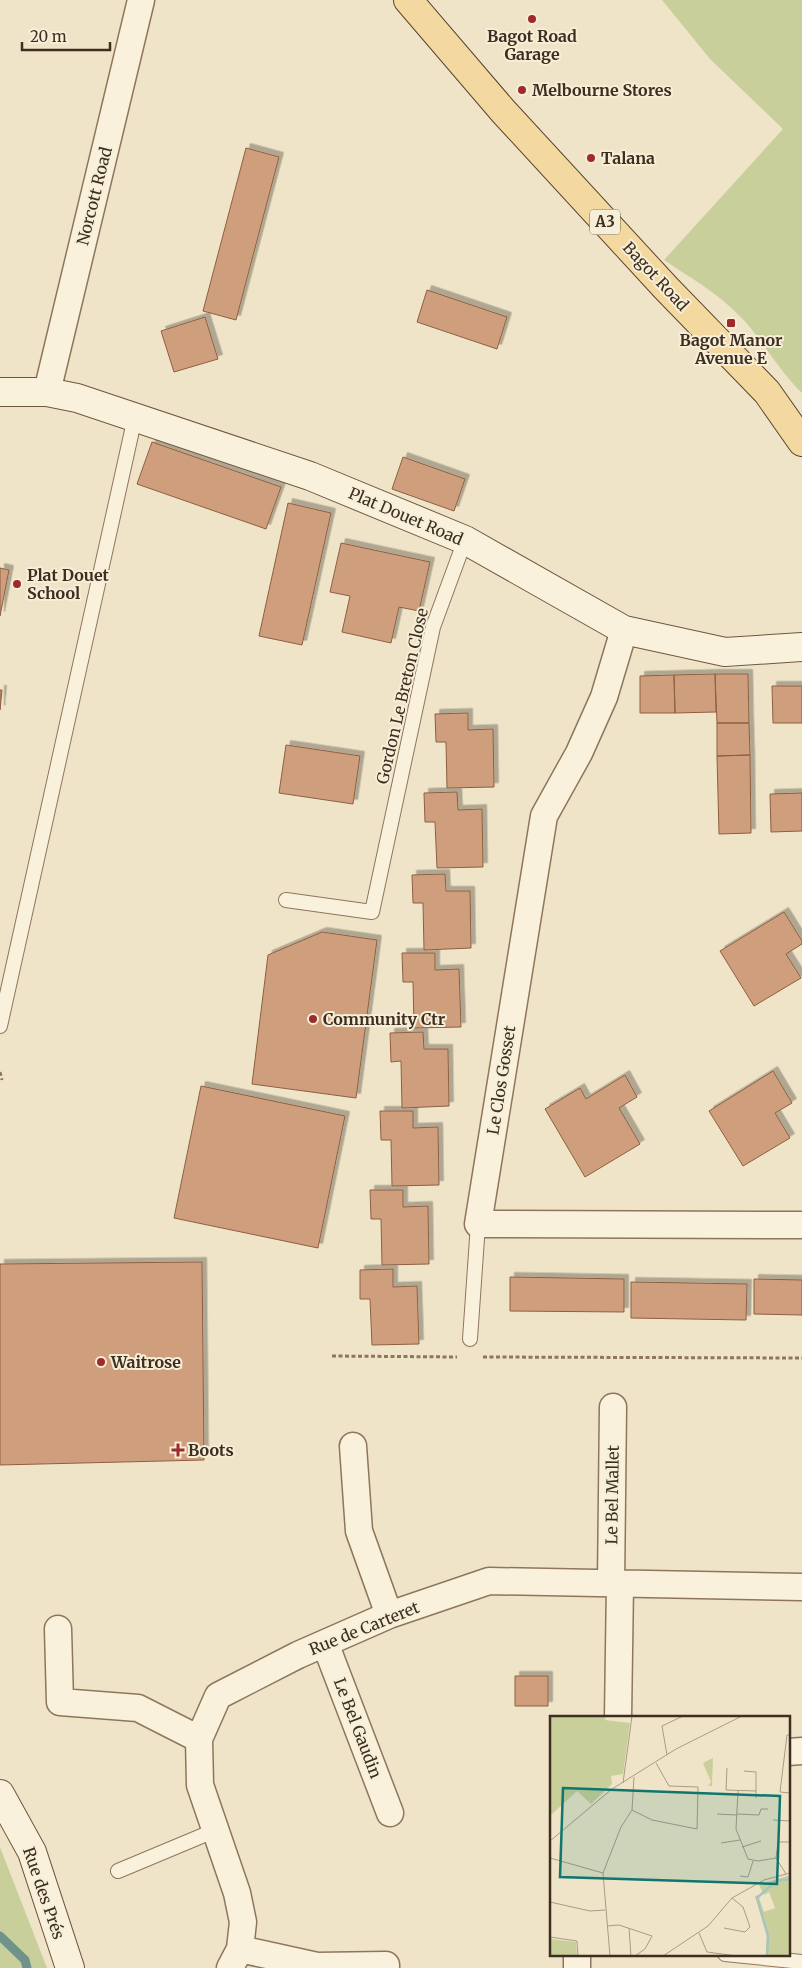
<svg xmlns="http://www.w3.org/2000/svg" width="802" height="1968" viewBox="0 0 802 1968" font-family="Merriweather,serif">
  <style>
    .green { fill: #c9cf9b }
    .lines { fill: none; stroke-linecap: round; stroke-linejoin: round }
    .stream { stroke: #6f938a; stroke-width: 9 }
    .building { fill: #cf9f7d; stroke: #8d5f41; filter: url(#shadow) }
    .service-casing { stroke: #8d765c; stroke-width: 16 }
    .minor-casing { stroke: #8d765c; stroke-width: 29 }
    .secondary-casing { stroke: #6f573f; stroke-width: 30 }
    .primary-casing { stroke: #5b4430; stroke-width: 30 }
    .path { stroke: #8d765c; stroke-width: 3; stroke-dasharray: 4 2.5; stroke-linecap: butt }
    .service { stroke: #faf1dc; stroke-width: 14 }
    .minor { stroke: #faf1dc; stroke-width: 26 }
    .secondary { stroke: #faf1dc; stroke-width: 28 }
    .primary { stroke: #f3d9a0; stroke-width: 28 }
    .poi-dot { fill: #9e2a2b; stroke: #f7eed8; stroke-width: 2 }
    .labels { text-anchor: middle; stroke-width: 4; stroke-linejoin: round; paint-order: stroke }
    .shield { fill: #f7eed8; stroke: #756857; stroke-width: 1 }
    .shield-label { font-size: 15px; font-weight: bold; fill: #3d2e20 }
    .poi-label { font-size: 16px; font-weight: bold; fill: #3d2e20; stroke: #f7eed8; text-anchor: start }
    .street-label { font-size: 16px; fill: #3d2e20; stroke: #f7eed8 }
    .inset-river { fill: none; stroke: #a9c4bc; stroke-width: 2.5 }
    .inset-road { fill: none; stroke: #a89b85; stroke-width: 1 }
    .view { fill: #0f766e; fill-opacity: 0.15; stroke: #0f766e; stroke-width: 2.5 }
    .inset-edge { fill: none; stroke: #3d2e20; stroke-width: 2.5 }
  </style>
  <defs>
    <filter id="shadow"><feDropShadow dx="4.5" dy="-4.5" stdDeviation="0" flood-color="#0004"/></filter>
  </defs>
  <rect width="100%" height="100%" fill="#f0e4c8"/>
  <path class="green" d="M662,0H802V393C781,373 767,348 749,326C723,296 697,282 664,260L783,129L710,59Z
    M0,1847L47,1968H0Z"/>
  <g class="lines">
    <path class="stream" d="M0,1936L25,1960L27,1968"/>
  </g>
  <path class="building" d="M246,148L279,157L236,320L203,311Z
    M427,290L507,317L497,349L417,322Z
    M205,317L218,359L174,372L161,331Z
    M152,442L281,487L266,529L137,484Z
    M403,457L465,479L454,511L392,489Z
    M288,503L331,513L302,645L259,636Z
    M341,543L430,562L419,611L399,607L391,643L342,632L350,596L330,592Z
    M0,568L9,570L0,616Z
    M715,674H748L749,723H717Z
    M715,674L716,712L675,713L674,675Z
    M674,675L675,713H640V676Z
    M772,686H802V723H773Z
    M0,690H2L0,710Z
    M468,713V730L493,729L494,787L447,788L446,742H436L435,714Z
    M717,723H749L750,755L717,756Z
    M286,745L360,756L353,804L279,793Z
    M750,755L751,833L719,834L717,756Z
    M457,792L458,810L482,809L483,867L437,868L435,822H425L424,793Z
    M802,793V831L771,832L770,794Z
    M445,874L446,891H470L471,948L424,950L423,903H413L412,875Z
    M784,912L802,941V944L786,954L801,978L754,1006L720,951Z
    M322,932L377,940L356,1098L252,1084L268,955Z
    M402,953H435V970L459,969L461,1027L414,1028L413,982H403Z
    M423,1032L424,1049H448L449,1106L402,1108L401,1061L391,1062L390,1033Z
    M773,1071L792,1103L775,1113L790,1138L743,1166L709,1111Z
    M625,1075L637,1097L619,1108L640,1144L585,1177L545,1109L580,1088L586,1099Z
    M201,1086L345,1116L318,1248L174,1218Z
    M380,1111H413V1128L438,1127L439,1185L392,1186L391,1140H381Z
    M370,1190H403V1207L428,1206L429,1264L382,1265L381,1219H371Z
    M202,1262L204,1460L0,1465V1264Z
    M393,1269V1287L417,1286L419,1344L372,1345L370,1299H360V1270Z
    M510,1277L624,1279V1312L510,1311Z
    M754,1279L802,1280V1315L754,1314Z
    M631,1282L747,1284L746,1320L631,1318Z
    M515,1676H548V1706H515Z"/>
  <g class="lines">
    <defs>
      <path id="service" d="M286,900L372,912L433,627L465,540
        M0,1026L135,417
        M470,1339L478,1224
        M118,1871L216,1830
        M725,1954L802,1962"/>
      <path id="minor" d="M47,392L141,0
        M624,630L604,697L579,753L544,816L478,1224L802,1225
        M353,1446L359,1531L389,1615
        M611,1584L613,1407
        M58,1629L60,1702L138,1708L199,1739
        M325,1643L390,1813
        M618,1717L620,1584
        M788,1752L802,1751
        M240,1949L317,1966L386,1965V1968
        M230,1968L240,1949L243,1922L237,1893L200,1785L199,1739L218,1696L298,1655L389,1615L489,1581L802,1587
        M577,1968V1954"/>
      <path id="secondary" d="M0,392H47L77,398L310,476L465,540L624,630L725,652L802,647
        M0,1794L32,1852L70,1968"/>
      <path id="primary" d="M408,0L503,111L666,288L767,392L802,442"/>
    </defs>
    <use href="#service" class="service-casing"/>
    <use href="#minor" class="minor-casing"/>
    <use href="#secondary" class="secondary-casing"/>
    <use href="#primary" class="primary-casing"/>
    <path class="path" d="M0,1072L2,1080
      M332,1356L457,1357
      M483,1357L802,1358"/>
    <use href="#service" class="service"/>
    <use href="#minor" class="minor"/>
    <use href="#secondary" class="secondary"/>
    <use href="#primary" class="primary"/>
  </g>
  <g class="poi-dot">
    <circle cx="532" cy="19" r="5"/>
    <circle cx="522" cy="90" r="5"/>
    <circle cx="591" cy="158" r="5"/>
    <rect x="726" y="318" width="10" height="10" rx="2.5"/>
    <circle cx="17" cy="584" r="5"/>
    <circle cx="313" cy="1019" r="5"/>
    <circle cx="101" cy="1362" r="5"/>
    <path d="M175.5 1442.5h5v5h5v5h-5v5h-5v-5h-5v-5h5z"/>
  </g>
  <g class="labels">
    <rect class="shield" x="590" y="209.5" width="30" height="25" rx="4"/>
    <g class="shield-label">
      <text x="605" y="227">A3</text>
    </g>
    <g class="poi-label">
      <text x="532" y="42" text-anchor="middle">Bagot Road<tspan x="532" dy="18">Garage</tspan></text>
      <text x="532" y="96">Melbourne Stores</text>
      <text x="601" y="164">Talana</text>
      <text x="731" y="346" text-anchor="middle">Bagot Manor<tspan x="731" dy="18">Avenue E</tspan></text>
      <text x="27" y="581">Plat Douet<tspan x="27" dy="18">School</tspan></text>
      <text x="323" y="1025">Community Ctr</text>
      <text x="111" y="1368">Waitrose</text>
      <text x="188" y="1456">Boots</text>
    </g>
    <g class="street-label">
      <text transform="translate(94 196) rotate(-76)" y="6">Norcott Road</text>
      <text transform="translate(656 276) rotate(47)" y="6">Bagot Road</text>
      <text transform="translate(406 516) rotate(23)" y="6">Plat Douet Road</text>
      <text transform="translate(402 696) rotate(-77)" y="6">Gordon Le Breton Close</text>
      <text transform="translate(501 1080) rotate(-81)" y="6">Le Clos Gosset</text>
      <text transform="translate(612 1495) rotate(-89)" y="6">Le Bel Mallet</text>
      <text transform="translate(364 1628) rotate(-22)" y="6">Rue de Carteret</text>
      <text transform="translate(358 1728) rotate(69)" y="6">Le Bel Gaudin</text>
      <text transform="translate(44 1893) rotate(71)" y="6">Rue des Prés</text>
    </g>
  </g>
  <g transform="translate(550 1716)">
    <rect width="240" height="240" fill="#f0e4c8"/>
    <path d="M0,0H56L55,4L80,7L73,58L61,60L62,68L41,88L27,75L0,100ZM163,42L162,70H158L161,66L153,47ZM240,159V240H216L217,218L205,180L208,179L214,196L225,192L219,176L214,179L209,169ZM0,223L26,226L27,240H1Z" fill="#c9cf9b"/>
    <path class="inset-river" d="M217,240L218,220L207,182L226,165L240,163"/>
    <path class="inset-road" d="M240,19H237L230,76L240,77M117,39L112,10L133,0M177,52L176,74L206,75M194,55L206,56V82M73,67L82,0M188,75L186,113L198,143L208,145L226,142L236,158M82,94L102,104L147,113L148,71L119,70L106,47M167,98L187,99M187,98L209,99L211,93H218M223,104L240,105M0,125L62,73L126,33L192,0M171,127L190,124M192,131L211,125M0,142L53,157M226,142L228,126H240M190,160L198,161L203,145M0,186L40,195L55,194M57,210L69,209L102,220L95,233L85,240M79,212L81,240M174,212L195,216L200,211L193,191L182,182M149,217L157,236L187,240M0,221L27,225L28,240M60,240L53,157L71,111L82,94L84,61M113,240L158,210L182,182L214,164L240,157"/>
    <path class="view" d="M13,72L230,80L227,168L10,161Z"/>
    <rect width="240" height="240" class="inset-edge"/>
  </g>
  <path d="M22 42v8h88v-8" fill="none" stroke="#3d2e20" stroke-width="2.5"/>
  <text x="30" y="42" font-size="15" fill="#3d2e20" stroke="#f7eed8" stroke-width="4" paint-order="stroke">20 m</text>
</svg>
